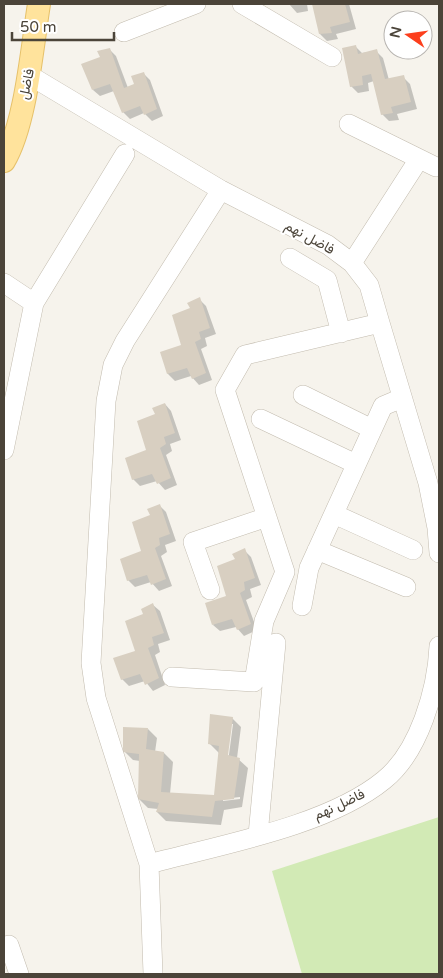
<svg xmlns="http://www.w3.org/2000/svg" width="443" height="978" viewBox="0 0 443 978" font-family="'Varela Round',Vazirmatn,sans-serif">
  <style>
    .green { fill: #d2eab5 }
    .shadow { fill: #0003; fill-rule: evenodd }
    .building { fill: #d8cfc1 }
    .lines { fill: none; stroke-linecap: round; stroke-linejoin: round }
    .minor-casing { stroke: #c2bbae; stroke-width: 20 }
    .major-casing { stroke: #e6c16a; stroke-width: 24 }
    .minor { stroke: #fff; stroke-width: 19 }
    .major { stroke: #ffe39c; stroke-width: 22 }
    .labels { text-anchor: middle; stroke-width: 4; stroke-linejoin: round; paint-order: stroke }
    .street-label { font-size: 14px; fill: #4b4439; stroke: #fff }
  </style>
  <rect width="100%" height="100%" fill="#f6f3ec"/>
  <path class="green" d="M439,817V974H302L272,871Z"/>
  <path class="shadow" d="M289,4H307L308,11L297,13Z
    M314,4H349L356,29L336,34L338,39L327,41L320,34Z
    M355,46L362,53L376,51L383,58L389,80L403,77L410,84L417,109L397,114L399,120L389,121L382,114L374,81L368,83L369,91L358,93L351,86Z
    M109,49L116,56L128,88L135,85L143,73L150,80L163,116L152,121L144,113L130,119L123,112L114,91L100,96L93,90L102,58Z
    M199,299L206,306L216,334L205,338L207,346L201,349L212,380L199,385L191,376L175,381L168,374L162,353L183,346L192,309Z
    M165,404L171,411L181,440L170,444L172,451L166,455L177,485L165,490L157,481L140,486L133,479L148,451L157,415Z
    M159,505L166,512L176,541L165,545L167,552L161,556L172,586L159,591L151,582L135,587L128,580L143,552L151,516Z
    M244,550L251,557L261,585L250,589L252,597L246,600L257,630L244,636L236,627L220,631L213,625L228,597L237,560Z
    M153,605L160,611L170,640L158,644L160,652L155,655L165,685L153,691L145,681L129,686L122,679L136,651L145,615Z
    M232,718L241,727L237,758L248,768L242,807L224,810L221,825L166,821L157,812L158,809L148,808L139,799L140,761L133,760L124,751L148,729L157,738L155,752L164,753L173,762L170,794L215,796L219,753L210,744ZM231,724H233L228,762L226,761ZM240,797V799L223,801V799Z"/>
  <path class="building" d="M312,4H345L350,22L330,27L332,33L319,34Z
    M356,45L358,54L377,49L385,79L404,75L411,102L391,107L393,113L381,115L371,74L362,76L363,85L350,87L342,48Z
    M110,48L124,88L134,84L131,76L144,72L157,109L144,115L140,106L122,113L110,84L92,90L81,64L100,57L97,51Z
    M200,297L210,328L199,332L201,339L195,342L206,373L192,379L187,368L167,374L160,352L181,345L172,315L190,308L187,303Z
    M165,403L175,433L164,437L166,444L160,448L171,478L157,484L152,474L132,480L125,458L146,450L137,421L155,414L152,408Z
    M160,504L170,534L159,538L160,545L155,548L166,579L151,585L147,575L127,581L120,559L141,551L132,522L150,515L147,509Z
    M245,548L255,578L244,582L245,590L240,593L251,624L237,630L232,619L212,625L205,603L226,596L217,566L235,559L232,554Z
    M153,603L164,633L152,637L154,645L148,648L159,678L145,685L140,674L121,680L113,658L135,651L125,621L143,614L141,609Z
    M210,714L233,717L228,755L240,758L234,799L215,801L212,817L156,812L159,803L138,799L139,754L123,752V727L148,728L146,749L164,752L161,792L214,795L219,746L208,744Z"/>
  <g class="lines">
    <defs>
      <path id="minor" d="M242,4L332,57
        M124,32L196,4
        M29,75L221,190L328,245L352,263L369,285L380,323L428,483L437,528L439,553
        M349,124L436,167
        M290,258L327,280L341,333
        M352,263L419,159
        M4,283L34,303
        M303,395L372,429
        M261,419L356,464
        M4,450L34,303L125,154
        M334,514L413,550
        M317,550L406,587
        M210,590L193,542L267,517
        M302,606L309,568L383,406L402,398
        M172,677L254,682L264,621L285,572L225,390L245,355L380,323
        M258,835L276,643
        M149,864C220,845 328,826 384,780C419,752 437,690 439,646
        M9,945L19,974
        M153,974L149,864L96,698L91,663L106,401L113,365L125,341L221,190"/>
      <path id="major" d="M4,161C26,124 32,47 39,4"/>
    </defs>
    <use href="#minor" class="minor-casing"/>
    <use href="#major" class="major-casing"/>
    <use href="#minor" class="minor"/>
    <use href="#major" class="major"/>
  </g>
  <g class="labels">
    <g class="street-label">
      <text transform="translate(26 84) rotate(-78)" y="5">فاضل</text>
      <text transform="translate(310 237) rotate(29)" y="5">فاضل نهم</text>
      <text transform="translate(339 804) rotate(-25)" y="5">فاضل نهم</text>
    </g>
  </g>
  <rect width="443" height="978" fill="none" stroke="#4b4439" stroke-width="10"/>
  <g transform="translate(408 35) rotate(283)"><circle r="24" fill="#ffffff" stroke="#b7b4b0"/>
  <path d="M0-4L9 19L0 12L-9 19Z" fill="#fc3f1d"/>
  <text y="-8" font-size="14" font-weight="bold" text-anchor="middle" fill="#4b4439">N</text>
  </g>
  <path d="M12 32v8h102v-8" fill="none" stroke="#4b4439" stroke-width="2.5"/>
  <text x="20" y="32" font-size="15" fill="#4b4439" stroke="#ffffff" stroke-width="4" paint-order="stroke">50 m</text>
</svg>
